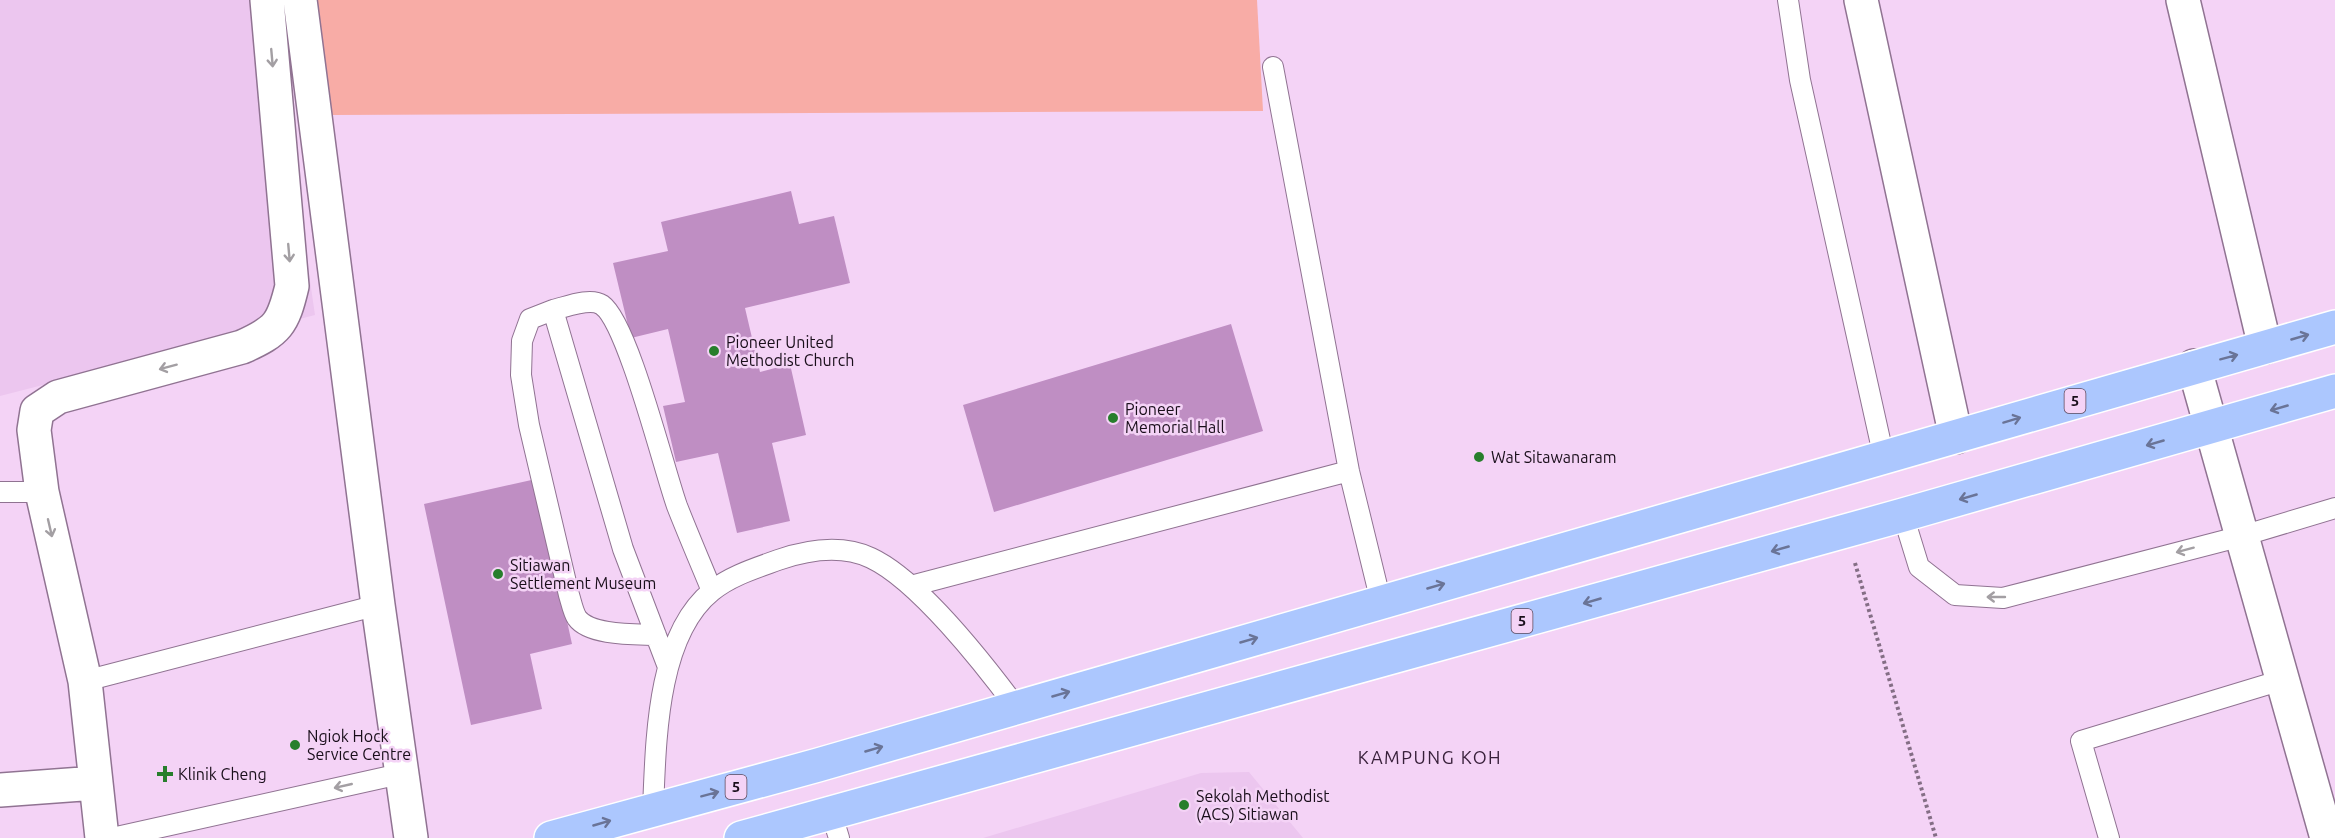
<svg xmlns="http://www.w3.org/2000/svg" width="2335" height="838" viewBox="0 0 2335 838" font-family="Ubuntu,sans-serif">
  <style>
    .built { fill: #ecc6ef }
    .green { fill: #f8aca6 }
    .building { fill: #bf8ec3 }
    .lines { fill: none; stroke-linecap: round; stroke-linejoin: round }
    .service-casing { stroke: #907392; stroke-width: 22 }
    .minor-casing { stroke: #907392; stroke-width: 36 }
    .trunk-casing { stroke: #fff; stroke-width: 36 }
    .path { stroke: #846e85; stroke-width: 4; stroke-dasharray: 3 3; stroke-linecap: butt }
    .service { stroke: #fff; stroke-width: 20 }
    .minor { stroke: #fff; stroke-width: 33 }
    .trunk { stroke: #acc7fe; stroke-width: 33 }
    .oneway { stroke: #a39fa3 }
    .oneway2 { stroke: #6a7497 }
    .poi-dot { fill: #277e2c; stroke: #f4d3f6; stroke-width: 2 }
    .labels { text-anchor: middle; stroke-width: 5; stroke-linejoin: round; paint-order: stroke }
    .shield { fill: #f4d3f6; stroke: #5b495c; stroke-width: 1.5 }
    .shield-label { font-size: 15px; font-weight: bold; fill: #190e1a }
    .poi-label { font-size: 16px; fill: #190e1a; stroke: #f4d3f6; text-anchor: start }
    .neighbourhood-label { font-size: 18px; letter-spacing: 1.5px; fill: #371f39; stroke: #f4d3f6 }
  </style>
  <rect width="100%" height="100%" fill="#f4d3f6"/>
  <path class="built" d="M0,0H269L315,315L0,396Z
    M1249,772L1303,838H983L1201,773Z"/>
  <path class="green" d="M316,0H1257L1263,111L332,115Z"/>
  <path class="building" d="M791,191L799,224L834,216L850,283L745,308L760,372L790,364L806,435L772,443L790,521L737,533L718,453L676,462L663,406L685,402L668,329L631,338L613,263L668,251L661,222Z
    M1231,324L1263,431L994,512L963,405Z
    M536,479L572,644L530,654L542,709L471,725L424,504Z"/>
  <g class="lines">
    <defs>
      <path id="service" d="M1788,0L1800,80L1884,458
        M1273,67L1349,471L1381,602
        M553,310L530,319L522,341L521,375L529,425L569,595C571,601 573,612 577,618C590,636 637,634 656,635
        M0,492H42
        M1903,515L1919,567L1955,595L2003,598L2242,536L2335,508
        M911,586L1349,471
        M668,667L623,549L553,310C566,307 590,297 602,305C628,323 664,470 677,506C688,534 700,562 712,591
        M85,681L378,605
        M653,809C656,743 656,636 712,591C730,576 756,568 778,560C807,550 841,544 871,558C918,580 984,664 1016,707
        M831,812L839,838
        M112,838L400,774
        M2109,838L2081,741L2282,680"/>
      <path id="minor" d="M300,0L378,605L411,838
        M1861,0L1956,437
        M2183,0L2265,347
        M2194,366L2327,838
        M0,790L96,783
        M102,838L85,681L42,492L34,430L37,411L58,397L242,347C278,331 283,324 292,286L267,0"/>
      <path id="trunk" d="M551,838L818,765L2335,327
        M741,838L1903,515L2335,391"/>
    </defs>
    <use href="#service" class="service-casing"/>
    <use href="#minor" class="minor-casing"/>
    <use href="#trunk" class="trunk-casing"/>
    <path class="path" d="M1855,563L1936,838"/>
    <use href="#service" class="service"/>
    <use href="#minor" class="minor"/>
    <use href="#trunk" class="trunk"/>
  </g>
  <defs><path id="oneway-shaft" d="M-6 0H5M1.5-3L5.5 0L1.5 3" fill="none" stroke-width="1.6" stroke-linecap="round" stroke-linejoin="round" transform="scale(1.5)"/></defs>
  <g class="oneway">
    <use href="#oneway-shaft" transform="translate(272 58) rotate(85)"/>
    <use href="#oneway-shaft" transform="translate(289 253) rotate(85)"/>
    <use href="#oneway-shaft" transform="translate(168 367) rotate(165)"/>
    <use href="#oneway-shaft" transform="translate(50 528) rotate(77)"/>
    <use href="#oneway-shaft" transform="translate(2185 550) rotate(165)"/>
    <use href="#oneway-shaft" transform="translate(1996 597) rotate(-180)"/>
    <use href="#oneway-shaft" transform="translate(343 786) rotate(167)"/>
  </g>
  <g class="oneway2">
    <use href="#oneway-shaft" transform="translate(2300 337) rotate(-16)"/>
    <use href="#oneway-shaft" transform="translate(2229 357) rotate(-15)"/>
    <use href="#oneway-shaft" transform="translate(2279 408) rotate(164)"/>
    <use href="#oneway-shaft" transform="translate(2012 420) rotate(-17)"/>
    <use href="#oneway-shaft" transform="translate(2155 443) rotate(164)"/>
    <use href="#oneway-shaft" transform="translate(1968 497) rotate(164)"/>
    <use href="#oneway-shaft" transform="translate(1780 549) rotate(164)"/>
    <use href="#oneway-shaft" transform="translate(1436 586) rotate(-16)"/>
    <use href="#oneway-shaft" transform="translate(1592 601) rotate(164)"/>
    <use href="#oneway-shaft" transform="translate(1249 640) rotate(-16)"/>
    <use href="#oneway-shaft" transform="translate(1061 694) rotate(-16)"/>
    <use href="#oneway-shaft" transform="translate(874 749) rotate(-16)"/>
    <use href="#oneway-shaft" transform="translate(710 794) rotate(-15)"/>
    <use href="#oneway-shaft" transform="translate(602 823) rotate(-16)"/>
  </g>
  <g class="poi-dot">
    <circle cx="714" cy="351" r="6"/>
    <circle cx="1113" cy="418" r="6"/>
    <circle cx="1479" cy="457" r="6"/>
    <circle cx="498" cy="574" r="6"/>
    <circle cx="295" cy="745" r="6"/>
    <path d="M162 765h6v6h6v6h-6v6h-6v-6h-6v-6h6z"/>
    <circle cx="1184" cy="805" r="6"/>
  </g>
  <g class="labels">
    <g class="shield">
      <rect x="2064.5" y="389" width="21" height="24" rx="4.5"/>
      <rect x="1511.5" y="609" width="21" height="24" rx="4.5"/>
      <rect x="725.5" y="775" width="21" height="24" rx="4.5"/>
    </g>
    <g class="shield-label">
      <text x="2075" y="406">5</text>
      <text x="1522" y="626">5</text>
      <text x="736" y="792">5</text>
    </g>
    <g class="poi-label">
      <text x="726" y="348">Pioneer United<tspan x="726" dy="18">Methodist Church</tspan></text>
      <text x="1125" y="415">Pioneer<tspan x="1125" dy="18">Memorial Hall</tspan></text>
      <text x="1491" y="463">Wat Sitawanaram</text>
      <text x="510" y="571">Sitiawan<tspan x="510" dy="18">Settlement Museum</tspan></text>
      <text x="307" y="742">Ngiok Hock<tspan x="307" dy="18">Service Centre</tspan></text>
      <text x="178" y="780">Klinik Cheng</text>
      <text x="1196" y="802">Sekolah Methodist<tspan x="1196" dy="18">(ACS) Sitiawan</tspan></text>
    </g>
    <g class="neighbourhood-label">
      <text x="1430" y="764">KAMPUNG KOH</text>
    </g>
  </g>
</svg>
